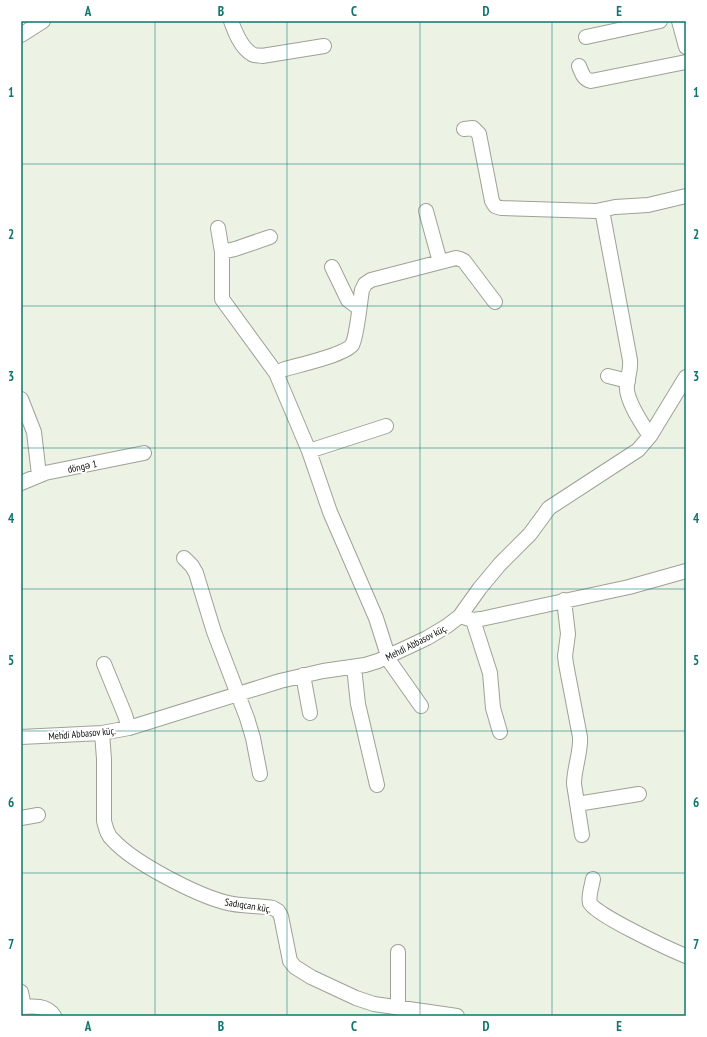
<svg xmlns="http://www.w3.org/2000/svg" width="707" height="1037" viewBox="0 0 707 1037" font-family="'PT Sans Narrow',sans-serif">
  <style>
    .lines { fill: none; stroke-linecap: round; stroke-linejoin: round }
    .minor-casing { stroke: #9ca295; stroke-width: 16 }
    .minor { stroke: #fff; stroke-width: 14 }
    .grid { fill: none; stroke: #0f766e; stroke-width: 1; stroke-opacity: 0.55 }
    .labels { text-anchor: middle; stroke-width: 4; stroke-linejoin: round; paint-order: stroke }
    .street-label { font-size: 10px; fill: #0b0d09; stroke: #fff }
    .neatline { fill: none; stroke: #0f766e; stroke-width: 1.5 }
    .grid-label { font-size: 13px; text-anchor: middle; font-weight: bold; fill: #0f766e }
  </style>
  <rect width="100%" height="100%" fill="#ecf3e5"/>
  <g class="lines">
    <defs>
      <path id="minor" d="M231,21C235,32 241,48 252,54C254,56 259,55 262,56L324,46
        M679,21L686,47
        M21,35L43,21
        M586,37L660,21
        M579,66C582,73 583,79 591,81L686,62
        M464,129L473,128L479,134L492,201L495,206L501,208L596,211L615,207L648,205L686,196
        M602,210L630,360C631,369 628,376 627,385C625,399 642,424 650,436
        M426,211L440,262
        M218,228L222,252V299L276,373L309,451L330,512L376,618L390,662L421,706
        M222,252L235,249L270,237
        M332,267L348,300L359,308
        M276,373L285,369C299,365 344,355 352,345C357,337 360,301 362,290L365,284L371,280L456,258L460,259L464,261L495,302
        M608,376L628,381
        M21,399L34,432L39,475
        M309,451L386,426
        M21,483L45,473L144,453
        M184,558L192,566L196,573L214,632L247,718L253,738L260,774
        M564,600L568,634L565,656L566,664L580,737C581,753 574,768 574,784L582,835
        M460,616L473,620L481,619L629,587L686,571
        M473,620L490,673L493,708L500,732
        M104,664L125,715L129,728
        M354,667L358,704L377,785
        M303,675L310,713
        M102,733L104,759V821C106,828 107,835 113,840C134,863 195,894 224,902C241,907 257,905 273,908L278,911L281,916L290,961L295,967L311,977L356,998L374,1004L457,1016
        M21,737L102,733L129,728L280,681L323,671L365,665L378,661L427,638L447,626L460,616L480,588L500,564L530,534L549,508L638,450L650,436L686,377
        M577,804L639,794
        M21,818L38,815
        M593,879C592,886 588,896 590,903C594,914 671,950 686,956
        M21,992L24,1007
        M21,1007C33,1006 47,1005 54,1016
        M398,1008V952"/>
    </defs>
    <use href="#minor" class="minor-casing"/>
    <use href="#minor" class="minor"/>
  </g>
  <path class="grid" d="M155,21V1016M287,21V1016M420,21V1016M552,21V1016M21,164H686M21,306H686M21,448H686M21,589H686M21,731H686M21,873H686"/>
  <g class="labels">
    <g class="street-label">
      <text transform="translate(82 466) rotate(-12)" y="4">döngə 1</text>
      <text transform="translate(416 642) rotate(-27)" y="4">Mehdi Abbasov küç.</text>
      <text transform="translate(82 733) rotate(-5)" y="4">Mehdi Abbasov küç.</text>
      <text transform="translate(248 905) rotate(9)" y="4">Sadıqcan küç.</text>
    </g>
  </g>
  <rect width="707" height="1037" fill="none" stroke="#ffffff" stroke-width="44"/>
  <rect x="22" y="22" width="663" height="993" class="neatline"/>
  <g class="grid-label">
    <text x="88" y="16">A</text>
    <text x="221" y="16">B</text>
    <text x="354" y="16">C</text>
    <text x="486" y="16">D</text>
    <text x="619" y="16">E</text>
    <text x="11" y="97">1</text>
    <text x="696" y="97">1</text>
    <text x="11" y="239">2</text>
    <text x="696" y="239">2</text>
    <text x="11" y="381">3</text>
    <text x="696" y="381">3</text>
    <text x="11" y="523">4</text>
    <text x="696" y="523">4</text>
    <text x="11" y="665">5</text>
    <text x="696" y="665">5</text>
    <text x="11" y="807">6</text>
    <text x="696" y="807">6</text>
    <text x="11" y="949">7</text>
    <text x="696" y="949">7</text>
    <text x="88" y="1031">A</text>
    <text x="221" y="1031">B</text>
    <text x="354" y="1031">C</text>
    <text x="486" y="1031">D</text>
    <text x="619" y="1031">E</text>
  </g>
</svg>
